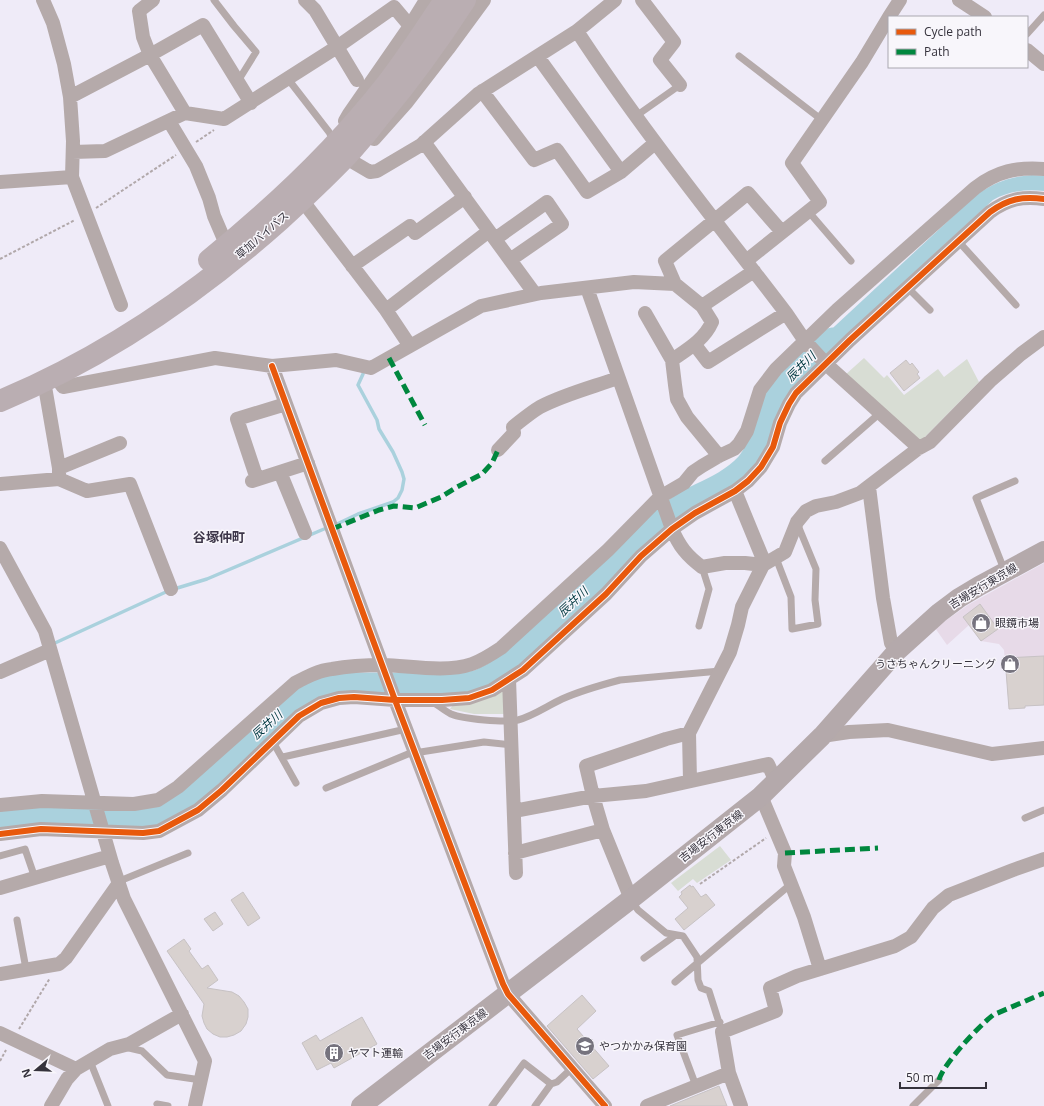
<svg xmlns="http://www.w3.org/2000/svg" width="1044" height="1106" viewBox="0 0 1044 1106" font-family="'Open Sans','Noto Sans JP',sans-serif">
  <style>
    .commercial { fill: #e7dae8 }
    .green { fill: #d8ddd4 }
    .water { fill: #aad1dd }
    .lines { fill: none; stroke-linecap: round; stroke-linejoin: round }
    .stream { stroke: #aad1dd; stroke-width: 3.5 }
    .river { stroke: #aad1dd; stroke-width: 21 }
    .building { fill: #d8d1cf; stroke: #c7c2c4 }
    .path { stroke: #b1a8aa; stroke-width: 2; stroke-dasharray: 3 2; stroke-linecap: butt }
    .service { stroke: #b5aaaa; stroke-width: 7 }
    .minor { stroke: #b5aaaa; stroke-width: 14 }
    .secondary { stroke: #b4a9ab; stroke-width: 20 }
    .trunk { stroke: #baaeb2; stroke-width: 22 }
    .quiet { stroke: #00873e; stroke-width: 5; stroke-dasharray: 10 5; stroke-linecap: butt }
    .cycleway-casing { stroke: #f8f6fb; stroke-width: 8 }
    .cycleway { stroke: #e8590c; stroke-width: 6 }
    .labels { text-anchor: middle; stroke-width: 3; stroke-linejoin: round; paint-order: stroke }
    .street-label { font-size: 11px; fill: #35323c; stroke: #f8f6fb }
    .poi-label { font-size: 11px; fill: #35323c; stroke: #f8f6fb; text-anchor: start }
    .water-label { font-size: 12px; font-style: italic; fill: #003941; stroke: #f8f6fb }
    .quarter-label { font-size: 13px; font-weight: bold; fill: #3d3649; stroke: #f8f6fb }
  </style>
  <rect width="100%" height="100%" fill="#efebf8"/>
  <path class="commercial" d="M1044,563V705L1025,706V708L1009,709L1004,650L999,644L981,641L969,625L947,645L935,628L968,605Z"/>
  <path class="green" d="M864,358L884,378L887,375L904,395L938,369L944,377L967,359L979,382L920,442L845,375Z
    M504,691V714H474L450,709L453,705Z
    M720,846L731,860L697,883L693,879L678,891L671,883Z"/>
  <path class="water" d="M1032,175L1044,176V191C1026,189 1009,191 993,200L816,363L807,352L977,194C997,182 1008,177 1032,175Z"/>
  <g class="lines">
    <path class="stream" d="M337,524L358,514L393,502L398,498L402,490L404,479L402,472L393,452L379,429L377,420L358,385L363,374
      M174,589L207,579L324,529
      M55,643L168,591"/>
    <path class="river" d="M0,820C28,815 56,816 85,817C109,818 141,822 163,813C175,807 185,799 196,790C218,773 238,752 259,733C286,709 307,685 346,683H465L479,680L493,673L515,656L565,611L656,522C667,514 677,506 689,499C709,489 730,481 746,464C763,444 763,416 776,394C788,373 814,354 832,338"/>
  </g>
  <path class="building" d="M906,360L910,365L912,363L919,372L917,374L920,378L904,391L890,373Z
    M980,604L998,629L981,641L963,617Z
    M1044,656V705L1025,706V708L1009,709L1005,658Z
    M690,885L691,887L693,886L701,897L706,894L715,905L684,930L675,919L688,908L679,897L682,894L681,892Z
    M243,892L260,918L248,926L231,900Z
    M215,912L223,924L213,931L204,919Z
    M184,939L191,949L189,951L202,969L208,965L218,980L207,988L232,992L239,996L244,1002L248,1009V1017L246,1024L241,1031L234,1035L227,1037H220L213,1034L207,1029L204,1023L202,1016L204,1004L167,951Z
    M582,995L596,1011L577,1029L609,1066L593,1079L547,1026Z
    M362,1017L377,1044L334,1068L331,1063L317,1070L302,1043L316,1035L320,1041Z
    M719,1086L727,1106H670Z"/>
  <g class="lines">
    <path class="path" d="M196,142L214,130
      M96,208L176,155
      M0,259L75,220
      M700,884L766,838
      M19,1029L50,978
      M0,1061L6,1050"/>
    <path class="service" d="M214,0L234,26L256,52L238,81
      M1027,34L1044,15
      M739,56L822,120
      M288,79L329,132L334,142
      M636,116L680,85
      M808,211L851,261
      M959,242L1016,305
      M908,288L930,310
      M825,461L880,413
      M776,558L791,597L792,629L818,624L815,600L816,569L797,523
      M1005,572L976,498L1015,481
      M699,626L709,589L702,567
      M433,702C439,706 445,711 451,714C463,719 505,723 518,720C533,716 547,706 562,699C580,691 601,685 620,680L720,671
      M273,742L296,783
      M283,757L406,729
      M326,788L408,754L484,742L512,745
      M1025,818L1044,810
      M0,856L25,849L35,878
      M119,883L122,880L188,853
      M631,900L638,910L666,933L683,936L697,957L698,980L701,988L709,991L722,1032
      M17,920L26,969
      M644,958L676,935
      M675,982L791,884
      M125,1047L142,1051L167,1075L201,1080
      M90,1061L108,1106
      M696,1086L677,1035L720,1022
      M159,1106L157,1104L168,1106
      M492,1106L524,1063L551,1084
      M535,1106L551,1084L557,1082L572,1068
      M913,1106L939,1080"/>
    <path class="minor" d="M43,0L53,23L64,64L70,97L73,141L72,177L121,305
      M153,0L139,11L143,37L150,55L185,113
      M305,0L315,10L357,80
      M642,0L674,42L660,60L680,85
      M959,0L985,17
      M889,17L900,0
      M577,31C641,129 715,220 786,313L805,341L826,364L919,448
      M1027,50L1044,64
      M538,57L621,172
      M482,91L534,160L557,150L587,192L621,172L655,143
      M70,97L150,55L203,25L251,103
      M169,121L196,166L209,198L214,216L223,237
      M345,121L349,114L410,26L426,0
      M374,139L407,102L448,49L484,0
      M424,142L535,294
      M73,152L105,151L185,113L224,119L337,47L394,7L410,26
      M353,162L370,172L377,171L421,145L478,94L577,31L615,0
      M0,182L72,177
      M302,200L386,310L410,346
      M495,239L547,202L562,224L510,260
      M746,261L820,202L792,163L862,62L889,17
      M352,266L410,226L415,233L465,197
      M754,271L702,306L675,284L665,261L748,193L782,232
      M587,288L672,529C679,546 687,556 702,567L725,563H745L763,565L785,552L797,522L806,511L816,506L836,502L860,493L919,448L930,442L990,381L1021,354L1044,337
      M386,310L489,231
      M645,313L672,360L675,385L677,399L687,417L719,456
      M695,345L708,362L786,313
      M672,360C688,349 704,340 712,322L702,306
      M272,366L395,700L503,984L508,994L605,1106
      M55,376L63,387L215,358L272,366L336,360L371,368L481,306L541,293L634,282L675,284
      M44,381L59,468V479
      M498,450L514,433L513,427C522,420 530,413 540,407C565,394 593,387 618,378
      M59,468L120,443
      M280,472L305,533
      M257,479L237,419L286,404
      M252,481L308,463
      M0,484L59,479L87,491L130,484L171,589
      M869,487L883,598L891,643L897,651
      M735,491L765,564
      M0,548L45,631L112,863L124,899L205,1061L195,1106
      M0,672L50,650
      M509,679L516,873
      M689,733L690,781
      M822,736L849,732L888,730L992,754L1044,748
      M761,796L785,853L784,866L804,917L820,969
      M0,805L42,801L134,804L158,800L178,787L295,683C306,677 319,670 332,669C348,666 366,665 384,665C411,666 446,673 472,664C483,660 492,654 501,648L608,550L660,497L684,483L693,472L702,466L719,456L734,449L739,444L747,431L760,390L776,369L837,310L975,188C997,171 1017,167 1044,169
      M514,811L593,796L646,791L768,764L776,782
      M0,834L41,829L143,833L159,831L198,810L222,790L299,716L321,703L339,698L354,697L395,700H442L469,698L492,690L523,670L606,594L641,556L672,529L695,513L735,491L748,481L761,467L773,447L780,423L789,404L796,393L850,340L990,212C1008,199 1022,196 1044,199
      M515,853L603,830
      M0,888L110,856
      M631,899L603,830L593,796L586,766L666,739L689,733L730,652L738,625L742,607L763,565
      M0,974L59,964L66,958L119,883
      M0,1033L76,1069
      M729,1073L741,1106
      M51,1106L67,1079L76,1069L110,1049L129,1044L182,1014
      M647,1106L729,1073L722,1032L776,1011L770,988L797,976L820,969L895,946L911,937L933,908L949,895L1013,870L1044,859"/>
    <path class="secondary" d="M361,1106L631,899L761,796L822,736L897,651L939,613L959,598L979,586L1044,551"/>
    <path class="trunk" d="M209,260C273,208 335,150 386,85C407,58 426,28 445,0
      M0,401C103,358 197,294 280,220C305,197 329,175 352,150C362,139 371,128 380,116C411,79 439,40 465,0"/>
    <path class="quiet" d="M389,358L425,425
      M332,529L379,510L394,506L415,508L441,497L457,487L482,474L492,463L498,450
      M785,853L878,848
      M939,1080C943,1064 979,1026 993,1015L1044,993"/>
    <defs>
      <path id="cycleway" d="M272,366L395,700L503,984L508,994L605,1106
        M0,834L41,829L143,833L159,831L198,810L222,790L299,716L321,703L339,698L354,697L395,700H442L469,698L492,690L523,670L606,594L641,556L672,529L695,513L735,491L748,481L761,467L773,447L780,423L789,404L796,393L850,340L990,212C1008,199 1022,196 1044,199"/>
    </defs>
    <use href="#cycleway" class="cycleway-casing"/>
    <use href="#cycleway" class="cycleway"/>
  </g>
  <defs>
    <symbol id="shop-disc" viewBox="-11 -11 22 22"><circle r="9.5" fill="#76737e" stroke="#f8f6fb"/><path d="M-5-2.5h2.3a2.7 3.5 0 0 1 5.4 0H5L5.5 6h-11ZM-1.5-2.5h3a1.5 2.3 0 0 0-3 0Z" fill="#fff"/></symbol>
    <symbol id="school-disc" viewBox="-11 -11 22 22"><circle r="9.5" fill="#76737e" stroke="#f8f6fb"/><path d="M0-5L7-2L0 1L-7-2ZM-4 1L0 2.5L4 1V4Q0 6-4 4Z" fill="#fff"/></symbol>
    <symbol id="building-disc" viewBox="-11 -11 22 22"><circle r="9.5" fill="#76737e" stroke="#f8f6fb"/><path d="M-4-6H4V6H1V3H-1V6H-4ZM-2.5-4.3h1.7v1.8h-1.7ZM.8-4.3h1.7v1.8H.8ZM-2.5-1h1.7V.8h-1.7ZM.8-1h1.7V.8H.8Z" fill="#fff"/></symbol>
  </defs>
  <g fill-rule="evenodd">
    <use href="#shop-disc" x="970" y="612" width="22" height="22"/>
    <use href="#shop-disc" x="999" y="653" width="22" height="22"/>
    <use href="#school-disc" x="574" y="1035" width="22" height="22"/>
    <use href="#building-disc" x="323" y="1042" width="22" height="22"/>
  </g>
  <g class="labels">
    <g class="street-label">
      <text transform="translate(262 235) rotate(-41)" y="4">草加バイパス</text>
      <text transform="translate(983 586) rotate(-31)" y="4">吉場安行東京線</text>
      <text transform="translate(711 836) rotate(-38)" y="4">吉場安行東京線</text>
      <text transform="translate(455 1034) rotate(-37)" y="4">吉場安行東京線</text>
    </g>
    <g class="poi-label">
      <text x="995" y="627">眼鏡市場</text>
      <text x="996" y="668" text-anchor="end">うさちゃんクリーニング</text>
      <text x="599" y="1050">やつかかみ保育園</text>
      <text x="348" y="1057">ヤマト運輸</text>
    </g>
    <g class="water-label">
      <text transform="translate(801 367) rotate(-45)" y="4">辰井川</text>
      <text transform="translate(573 602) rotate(-43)" y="4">辰井川</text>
      <text transform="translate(267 725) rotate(-42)" y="4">辰井川</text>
    </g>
    <g class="quarter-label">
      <text x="219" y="542">谷塚仲町</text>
    </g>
  </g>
  <rect x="888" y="16" width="140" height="52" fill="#f8f6fb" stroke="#aaa8af"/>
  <rect x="896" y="29" width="20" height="6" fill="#e8590c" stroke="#aaa8af"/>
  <text x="924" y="36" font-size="12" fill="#35323c">Cycle path</text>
  <rect x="896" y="49" width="20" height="6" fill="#00873e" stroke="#aaa8af"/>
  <text x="924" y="56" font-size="12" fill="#35323c">Path</text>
  <g transform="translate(36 1070) rotate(251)" stroke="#f8f6fb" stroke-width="3" paint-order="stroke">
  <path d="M0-3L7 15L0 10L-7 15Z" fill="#35323c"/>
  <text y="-6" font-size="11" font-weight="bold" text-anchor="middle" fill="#35323c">N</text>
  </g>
  <path d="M900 1082v6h86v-6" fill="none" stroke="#35323c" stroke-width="2"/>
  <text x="906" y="1082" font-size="12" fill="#35323c" stroke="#f8f6fb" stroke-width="3" paint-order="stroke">50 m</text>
</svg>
